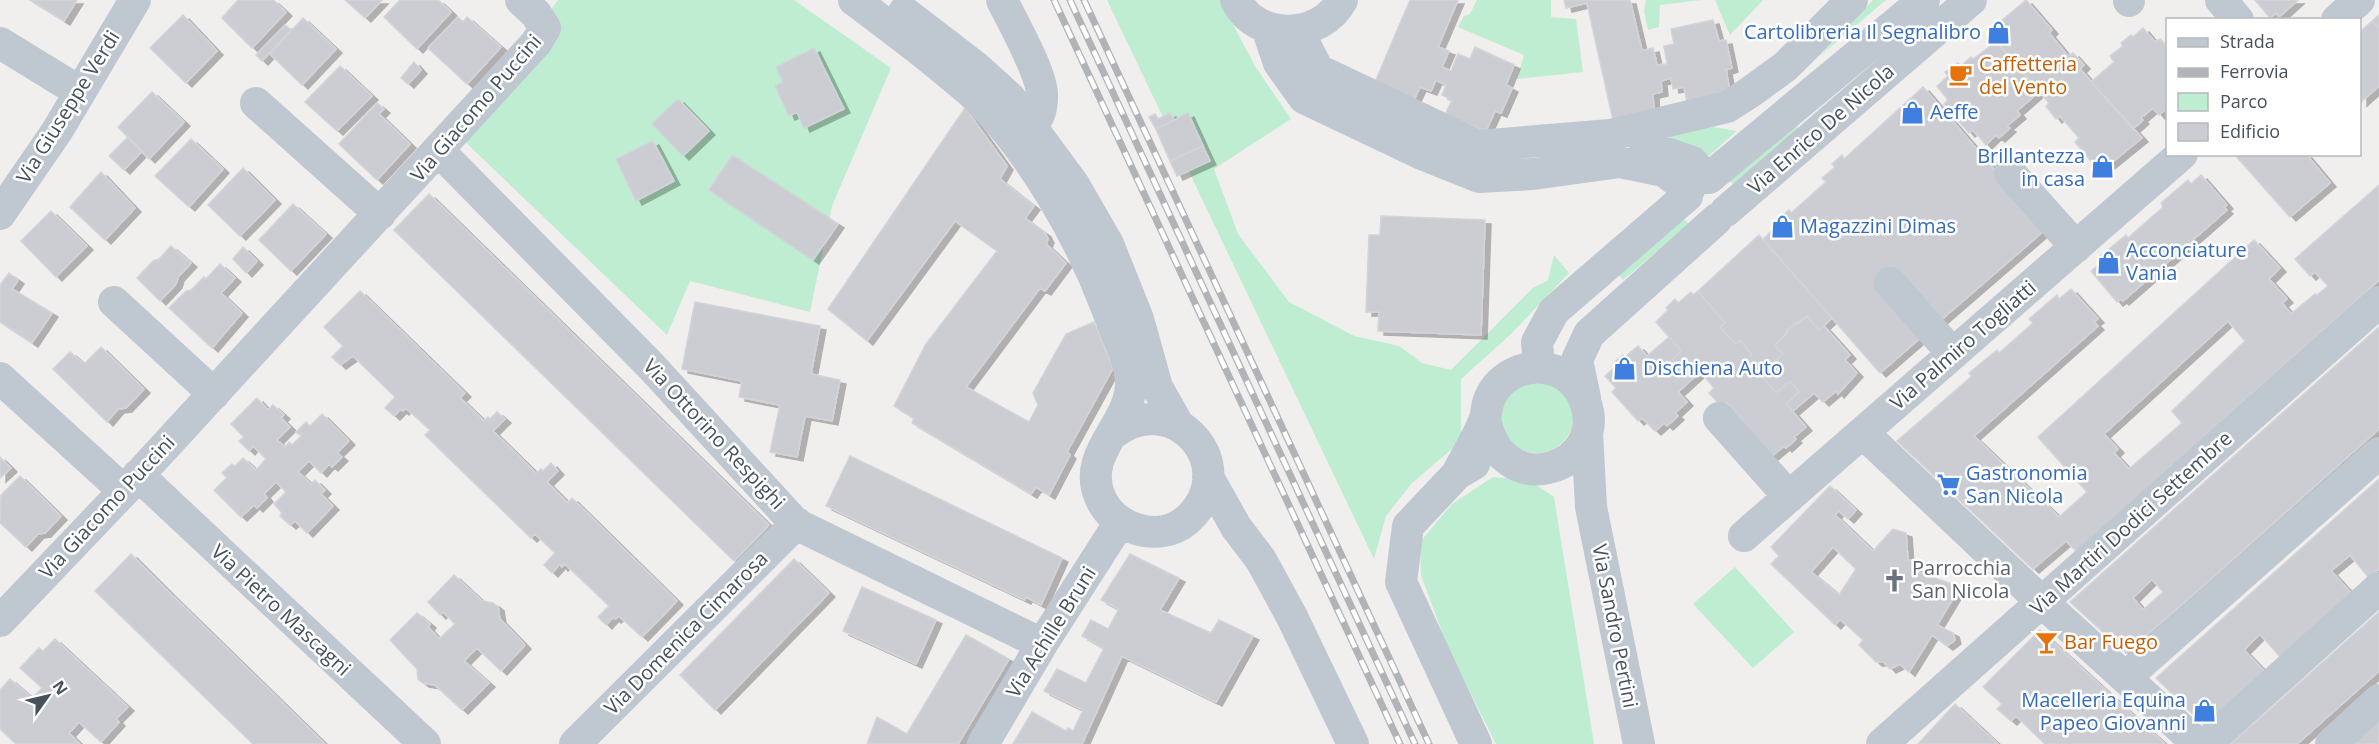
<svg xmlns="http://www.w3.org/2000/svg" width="2379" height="744" viewBox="0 0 2379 744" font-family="'Open Sans',sans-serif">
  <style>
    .green { fill: #beedd1 }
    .building { fill: #cbcdd3; stroke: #d2d4d9; stroke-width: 1.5; fill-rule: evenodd; filter: url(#shadow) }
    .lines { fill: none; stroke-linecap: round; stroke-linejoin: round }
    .minor { stroke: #bfc8d0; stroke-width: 32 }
    .rail-casing { stroke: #b0b3b8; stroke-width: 7 }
    .rail { stroke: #fff; stroke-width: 4.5; stroke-dasharray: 14; stroke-linecap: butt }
    .labels { text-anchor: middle; stroke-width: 5; stroke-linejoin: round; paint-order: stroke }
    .shop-label { font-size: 20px; fill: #366cbe; stroke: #fff; text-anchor: start }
    .food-label { font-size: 20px; fill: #c56008; stroke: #fff; text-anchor: start }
    .street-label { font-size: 20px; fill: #47515b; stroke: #fff }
    .worship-label { font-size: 20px; fill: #5b616d; stroke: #fff; text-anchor: start }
  </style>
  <defs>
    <filter id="shadow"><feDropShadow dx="6" dy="4" stdDeviation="0" flood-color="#0004"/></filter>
  </defs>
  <rect width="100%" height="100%" fill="#f1eeee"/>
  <path class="green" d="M558,0H794L891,68L832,206L810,312L690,281L667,335L460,137Z
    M1107,0H1220L1255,66L1291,119L1214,169L1238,234L1289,302L1354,336L1399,346L1422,363L1451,370L1533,288L1548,280L1554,255L1569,273L1511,334L1461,379V441L1412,483L1386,516L1374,559Z
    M1477,0H1551V17L1576,19L1583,72L1517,79L1524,55L1458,27L1464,16L1470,14Z
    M1646,0H1702L1660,5L1659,27L1648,30L1644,11Z
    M1715,0H1763L1730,35Z
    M1873,0H1886L1820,56Z
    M1795,124L1800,129L1734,185L1729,180Z
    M1713,127L1737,131L1705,159L1652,140L1690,129Z
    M1684,219L1689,224L1623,280L1619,275Z
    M1501 417a36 36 0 1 1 72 0a36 36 0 1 1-72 0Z
    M1493,477L1529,480L1554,497L1594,744H1496L1448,648L1421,575L1420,542L1452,504Z
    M1735,567L1794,632L1753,668L1693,604Z"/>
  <path class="building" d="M30,0H77L64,21Z
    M238,0H273L286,12L252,48L222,18Z
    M345,0H382L365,18Z
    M400,0H438L451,12L417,49L384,17Z
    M1410,0H1458L1438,47L1449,51L1442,67L1451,71L1458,54L1470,59L1475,47L1514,65L1506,85L1512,88L1501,113L1495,111L1486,131L1445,115L1452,100L1442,95L1446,85L1436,80L1431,91L1420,87L1414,100L1375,82Z
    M1564,0H1630L1642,51L1653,48L1657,65L1667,64L1664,46L1674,44L1671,29L1713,20L1719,41L1726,40L1732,68L1726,70L1730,92L1687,102L1684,87L1673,89L1671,78L1661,81L1662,92L1653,94L1654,116L1614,125L1587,3L1566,8Z
    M2026,0L2052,30L2049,33L2068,56L2073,53L2084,65L2080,69L2142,138L2100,172L2075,142L2079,138L2060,116L2056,119L2046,106L2049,103L1988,32Z
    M2255,0H2298L2279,17L2276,13L2270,18Z
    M183,15L217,51L186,83L150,48Z
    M2379,15V28L2372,21Z
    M458,17L463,22L467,17L501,47L467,84L428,48Z
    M303,18L336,49L302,85L270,54Z
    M2372,21L2379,28V86L2361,102L2360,32Z
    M285,25L291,30L262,61L256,55Z
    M2143,28L2155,42L2160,39L2168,47V107L2159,115L2153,108L2141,118L2143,120L2133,129L2091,82L2114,62L2110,56L2123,46L2121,43L2131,35L2133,37Z
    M1996,42L2040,91L2017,111L2020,115L2007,126L2010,128L1999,138L1996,135L1986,145L1973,130L1969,133L1944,104L1948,100L1937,86L1948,76L1945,72L1958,63L1961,66L1971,57L1973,59Z
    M814,48L844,109L804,128L797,112L789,116L775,86L783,82L776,67Z
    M414,62L421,70L408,84L401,78Z
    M340,66L372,96L337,131L305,102Z
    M1923,87L2046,229L1880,373L1763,239L1782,221L1779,219L1789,210L1791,213L1826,182L1822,178L1835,167L1832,164L1842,155L1844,159Z
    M152,92L184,122L149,159L118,127Z
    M678,99L709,131L683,156L652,124Z
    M377,103L384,109L379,114L410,144L377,180L339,144Z
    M965,108L1007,166L1000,179L1034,206L1025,218L1045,233L1048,239L1046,244L1066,263L1045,291L1040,288L966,387L1029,422L1038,405L1033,393L1066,334L1094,322L1113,368L1067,452L1070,455L1049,495L1036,487L1031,494L912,423L914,418L894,406L926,344L997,251L955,221L867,341L828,309Z
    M1170,113L1174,120L1156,129L1149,117L1155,114L1158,119Z
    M1188,113L1203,146L1170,161L1156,129Z
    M128,137L142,151L124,170L109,156Z
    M191,139L223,169L189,207L155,176Z
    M653,141L674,181L636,201L616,159Z
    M1203,146L1210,161L1177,176L1170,161Z
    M2234,154H2306L2330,183L2290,217Z
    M732,155L838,224L813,260L709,190Z
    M243,168L275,200L240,236L208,205Z
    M101,172L135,208L105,240L70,207Z
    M2201,175L2227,205L2224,207L2227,210L2123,301L2121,299L2117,302L2091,271L2102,262L2099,257L2126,235L2128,238L2163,207L2161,203L2188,180L2191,184Z
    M2379,185V280L2076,551L2066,541L2033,569L1897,441L1972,376L1969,373L1997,350L1999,353L2033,323L2029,319L2057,295L2059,299L2071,289L2098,319L2094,322L2098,326L1974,436L2059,517L2087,492L2038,437L2254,240L2280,268L2269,279L2287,299L2282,303L2291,314L2315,294L2317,295L2328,286L2315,272L2310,276L2295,259ZM2228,321L2245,341L2172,411L2182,423L2129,469L2114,453L2118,449L2104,434Z
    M429,194L769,525L734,561L394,230Z
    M293,204L326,234L291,271L259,240Z
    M51,211L87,246L56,277L21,241Z
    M1381,216L1485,220L1481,335L1378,331L1379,312H1366L1369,235H1380Z
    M1759,235L1832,318L1819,330L1807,316L1798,324L1796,322L1775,345L1783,354L1760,374L1747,360L1752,355L1740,340L1735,344L1720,327L1725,323L1698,291Z
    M171,246L191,263L178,277L176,284L160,301L137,278L153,261L159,259Z
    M243,247L257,261L246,273L233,259Z
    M220,264L235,278L221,293L242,313L212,348L169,308L186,291L191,290L204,277L206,279Z
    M9,273L18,280L12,289L52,313L32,343L0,322V285Z
    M360,291L465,393L460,398L484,421L488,417L490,419L497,412L505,419L493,431L536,473L541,469L543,471L551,463L558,471L547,482L568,503L572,498L677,601L642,637L619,616L615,619L613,617L606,625L598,617L609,606L565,564L562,567L560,564L552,573L544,565L555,553L535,534L531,538L427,437L425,435L430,430L406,408L403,411L401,409L394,416L385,408L395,397L353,356L340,365L332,357L343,346L324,327Z
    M1698,291L1725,323L1720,327L1735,344L1740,340L1752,355L1747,360L1776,393L1790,381L1799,392L1786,404L1806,427L1794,437L1796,439L1786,448L1784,446L1772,456L1737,426L1743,421L1727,403L1722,407L1709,393L1714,388L1692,362L1682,371L1672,360L1681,351L1656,322L1668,310L1666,308L1675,299L1678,303L1691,292L1693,295Z
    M695,302L820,326L811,374L840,380L832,421L805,416L797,457L770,452L780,405L739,397L742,381L682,369Z
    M1807,316L1819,330L1824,326L1850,355L1845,360L1857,373L1838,394L1836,391L1823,402L1814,393L1793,411L1786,404L1799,392L1790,381L1776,393L1760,374L1783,354L1775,345L1787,334L1786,331Z
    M2379,327V429L2194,594L2126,653L2070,602ZM2152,579L2163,592L2143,610L2133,598Z
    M1669,337L1681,351L1672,360L1682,371L1692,362L1700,372L1678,392L1687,402L1675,413L1678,416L1667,426L1664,423L1655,431L1642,418L1638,421L1612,392L1616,388L1605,376L1616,366L1613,363L1623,355L1625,357L1638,346L1647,356Z
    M101,347L144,389L126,408L118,409L107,422L53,369L70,352L84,364Z
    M257,398L268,410L273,405L284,415L281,418L290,427L277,440L285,447L289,442L292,445L301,436L296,432L306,422L310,426L322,414L349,441L337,453L342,457L332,467L329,464L321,473L309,461L298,472L311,484L315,480L325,490L321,494L333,506L307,533L295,521L290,525L280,516L282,513L274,504L286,492L276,482L264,494L267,498L257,508L254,505L241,517L214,490L227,478L222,473L232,464L235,466L243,458L256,470L266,459L253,446L249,451L239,441L244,437L231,424Z
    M850,456L1062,558L1041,605L1026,597L1025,600L826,506Z
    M0,457L11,468L0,478Z
    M20,476L61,516L45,533L38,534L26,547L0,523L1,495Z
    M2379,479V569L2369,578L2350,555L2331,571L2351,593L2280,657L2260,634L2244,650L2264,671L2204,725L2156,678Z
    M1830,486L1856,510L1848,519L1839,511L1835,515L1873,551L1893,529L1906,533L1908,560L1917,561L1918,572L1960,587L1937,625L1953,633L1955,640L1947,646L1932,635L1909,672L1900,664L1890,669L1884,662H1876L1859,645L1863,640L1840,619L1835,625L1771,564L1779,556L1771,547ZM1833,547L1856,569L1839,595L1811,572Z
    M131,554L171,594L325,744H253L95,591Z
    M1130,554L1179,578L1160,610L1211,633L1219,620L1253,636L1216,702L1122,656L1082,744H1013L1032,712L1066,731L1068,728L1073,731L1083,710L1044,691L1057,669L1086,683L1104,648L1082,636L1091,620L1108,629L1119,609L1101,600Z
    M794,559L829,593L715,710L680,675Z
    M454,575L482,601L493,603L498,607L500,619L525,645L501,671L477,648L464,661L489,683L462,710L435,685L423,683L418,679L417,669L390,640L417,613L430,624L428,627L439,639L455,624L443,612L440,615L428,602Z
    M862,587L936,620L916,664L843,631Z
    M2379,612V671L2297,744H2231Z
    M2040,630L2099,684L2165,744H2045L2016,716L2011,721L1997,709L2002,704L1983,687Z
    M966,635L1009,659L958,744H867L877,717L907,734Z
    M55,639L128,707L116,719L119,722L101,742L79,722L69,733L80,744H16L0,729V690L10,679L32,698L42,688L20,668L39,648L43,651Z
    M1955,704L1998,744H1918Z
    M2379,721V744H2353Z"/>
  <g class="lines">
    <path class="minor" d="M854,0C886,24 917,47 947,72C957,81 969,89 978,99C1032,153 1079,235 1106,306C1115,330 1130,357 1131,383C1131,425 1081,453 1100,497C1113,529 1159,544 1187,520C1244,469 1176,386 1114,433
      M1002,0C1012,21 1043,75 1042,96C1042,108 1040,117 1031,126
      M1236,0C1256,42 1321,40 1342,0
      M2129,0V1
      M2221,0L2238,20
      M904,12L977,68L1010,98L1074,185L1108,244L1138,319L1157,387L1179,426
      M2337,20L2359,0
      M1267,28L1279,63L1304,98L1424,155L1479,177L1533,174L1620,162L1664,171L1689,190
      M1298,31L1318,70L1478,146L1610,135L1727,107L1749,93L1786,66L1852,0
      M0,43L80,92
      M256,103L380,214
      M1645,146L1692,162L1706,178
      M439,151L651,366L796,524L1042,644
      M2010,173L2076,247
      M1709,178L1924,0
      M1726,211L1971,0
      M0,214L57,131L135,0
      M1890,283L1953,354
      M114,302L214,394
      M1539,366L1537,342L1554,311L1687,196
      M0,378L124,491
      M1585,398L1577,360L1589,334L1717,219
      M1719,418L1789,497
      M1587,432L1591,507L1639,744
      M1863,433L2042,602L2198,744
      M1474,464L1457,474L1408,526L1401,582L1476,744
      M1457,474C1466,456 1477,439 1484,421C1487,415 1486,409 1488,403C1496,377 1524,363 1549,369C1566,372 1579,385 1585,401C1610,467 1502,506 1485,419
      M138,475L425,744
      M1208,477L1236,527L1261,560L1292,617L1353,744
      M1744,536L2182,154
      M0,621L124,491L536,43L545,28L536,14L521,0
      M2126,677L2379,453
      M575,744L797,523
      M983,744L1042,644L1120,522
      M1882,744L2379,302
      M2206,744L2379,588
      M2331,744L2379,700"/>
    <defs>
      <path id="rail" d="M1054,0L1400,744
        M1070,0L1415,744
        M1084,0L1429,744"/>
    </defs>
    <use href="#rail" class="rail-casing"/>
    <use href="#rail" class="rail"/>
  </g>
  <defs>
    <symbol id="shop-bare" viewBox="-9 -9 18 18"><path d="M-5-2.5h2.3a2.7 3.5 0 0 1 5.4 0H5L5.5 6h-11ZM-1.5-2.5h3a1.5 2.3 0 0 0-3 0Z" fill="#3f7fe0" stroke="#fff" stroke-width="2.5" paint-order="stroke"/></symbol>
    <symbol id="cafe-bare" viewBox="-9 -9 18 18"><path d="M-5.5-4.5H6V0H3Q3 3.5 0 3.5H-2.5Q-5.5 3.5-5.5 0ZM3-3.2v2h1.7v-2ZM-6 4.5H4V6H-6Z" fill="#e8710a" stroke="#fff" stroke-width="2.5" paint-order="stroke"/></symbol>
    <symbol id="supermarket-bare" viewBox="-9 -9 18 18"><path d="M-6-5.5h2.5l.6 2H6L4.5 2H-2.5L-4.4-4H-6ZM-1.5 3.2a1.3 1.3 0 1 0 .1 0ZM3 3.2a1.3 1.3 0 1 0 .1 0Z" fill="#3f7fe0" stroke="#fff" stroke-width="2.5" paint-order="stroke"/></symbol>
    <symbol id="church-bare" viewBox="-9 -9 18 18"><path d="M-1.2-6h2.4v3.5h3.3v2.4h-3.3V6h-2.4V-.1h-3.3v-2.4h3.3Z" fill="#6b7280" stroke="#fff" stroke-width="2.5" paint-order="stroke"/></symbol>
    <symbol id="bar-bare" viewBox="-9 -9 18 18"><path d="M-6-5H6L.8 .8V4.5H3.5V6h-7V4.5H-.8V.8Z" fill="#e8710a" stroke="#fff" stroke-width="2.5" paint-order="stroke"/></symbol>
  </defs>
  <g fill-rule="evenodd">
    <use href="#shop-bare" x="1982" y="16" width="33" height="33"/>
    <use href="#cafe-bare" x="1944" y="58" width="33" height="33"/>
    <use href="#shop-bare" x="1896" y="96" width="33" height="33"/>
    <use href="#shop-bare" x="2086" y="150" width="33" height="33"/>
    <use href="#shop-bare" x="1766" y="210" width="33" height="33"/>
    <use href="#shop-bare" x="2092" y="246" width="33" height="33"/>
    <use href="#shop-bare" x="1608" y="352" width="33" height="33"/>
    <use href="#supermarket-bare" x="1932" y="468" width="33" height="33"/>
    <use href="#church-bare" x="1878" y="564" width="33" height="33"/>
    <use href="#bar-bare" x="2030" y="626" width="33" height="33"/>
    <use href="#shop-bare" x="2188" y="694" width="33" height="33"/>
  </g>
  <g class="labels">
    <g class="shop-label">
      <text x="1981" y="39" text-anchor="end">Cartolibreria Il Segnalibro</text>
      <text x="1930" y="119">Aeffe</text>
      <text x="2085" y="163" text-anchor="end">Brillantezza<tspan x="2085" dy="23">in casa</tspan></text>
      <text x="1800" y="233">Magazzini Dimas</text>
      <text x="2126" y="257">Acconciature<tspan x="2126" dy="23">Vania</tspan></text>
      <text x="1643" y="375">Dischiena Auto</text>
      <text x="1966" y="480">Gastronomia<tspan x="1966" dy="23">San Nicola</tspan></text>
      <text x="2186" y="707" text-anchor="end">Macelleria Equina<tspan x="2186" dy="23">Papeo Giovanni</tspan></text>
    </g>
    <g class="food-label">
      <text x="1979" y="71">Caffetteria<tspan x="1979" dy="23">del Vento</tspan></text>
      <text x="2064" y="649">Bar Fuego</text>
    </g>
    <g class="street-label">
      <text transform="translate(68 107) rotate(-58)" y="7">Via Giuseppe Verdi</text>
      <text transform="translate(476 108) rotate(-49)" y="7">Via Giacomo Puccini</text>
      <text transform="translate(1821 129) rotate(-41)" y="7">Via Enrico De Nicola</text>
      <text transform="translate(1963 345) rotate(-41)" y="7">Via Palmiro Togliatti</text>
      <text transform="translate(714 434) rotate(47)" y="7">Via Ottorino Respighi</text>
      <text transform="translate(107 507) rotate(-47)" y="7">Via Giacomo Puccini</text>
      <text transform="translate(2131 523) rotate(-42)" y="7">Via Martiri Dodici Settembre</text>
      <text transform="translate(281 610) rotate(43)" y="7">Via Pietro Mascagni</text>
      <text transform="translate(1615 626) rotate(79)" y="7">Via Sandro Pertini</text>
      <text transform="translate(1051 632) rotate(-58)" y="7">Via Achille Bruni</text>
      <text transform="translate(686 633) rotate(-45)" y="7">Via Domenica Cimarosa</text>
    </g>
    <g class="worship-label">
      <text x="1912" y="575">Parrocchia<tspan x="1912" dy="23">San Nicola</tspan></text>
    </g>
  </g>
  <rect x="2166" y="18" width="195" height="138" fill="#ffffff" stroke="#b5b9bd" stroke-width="1.5"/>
  <rect x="2178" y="38" width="30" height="9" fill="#bfc8d0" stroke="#b5b9bd" stroke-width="1.5"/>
  <text x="2220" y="48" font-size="18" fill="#47515b">Strada</text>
  <rect x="2178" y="68" width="30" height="9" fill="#b0b3b8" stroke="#b5b9bd" stroke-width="1.5"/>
  <text x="2220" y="78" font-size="18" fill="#47515b">Ferrovia</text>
  <rect x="2178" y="93" width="30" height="18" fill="#beedd1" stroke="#b5b9bd" stroke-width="1.5"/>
  <text x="2220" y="108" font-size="18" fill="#47515b">Parco</text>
  <rect x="2178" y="123" width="30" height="18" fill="#cbcdd3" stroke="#b5b9bd" stroke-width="1.5"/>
  <text x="2220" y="138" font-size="18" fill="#47515b">Edificio</text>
  <g transform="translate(48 696) rotate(56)" stroke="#ffffff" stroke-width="4.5" paint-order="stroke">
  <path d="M0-4.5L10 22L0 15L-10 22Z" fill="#47515b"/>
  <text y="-9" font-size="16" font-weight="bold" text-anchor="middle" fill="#47515b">N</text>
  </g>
</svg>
